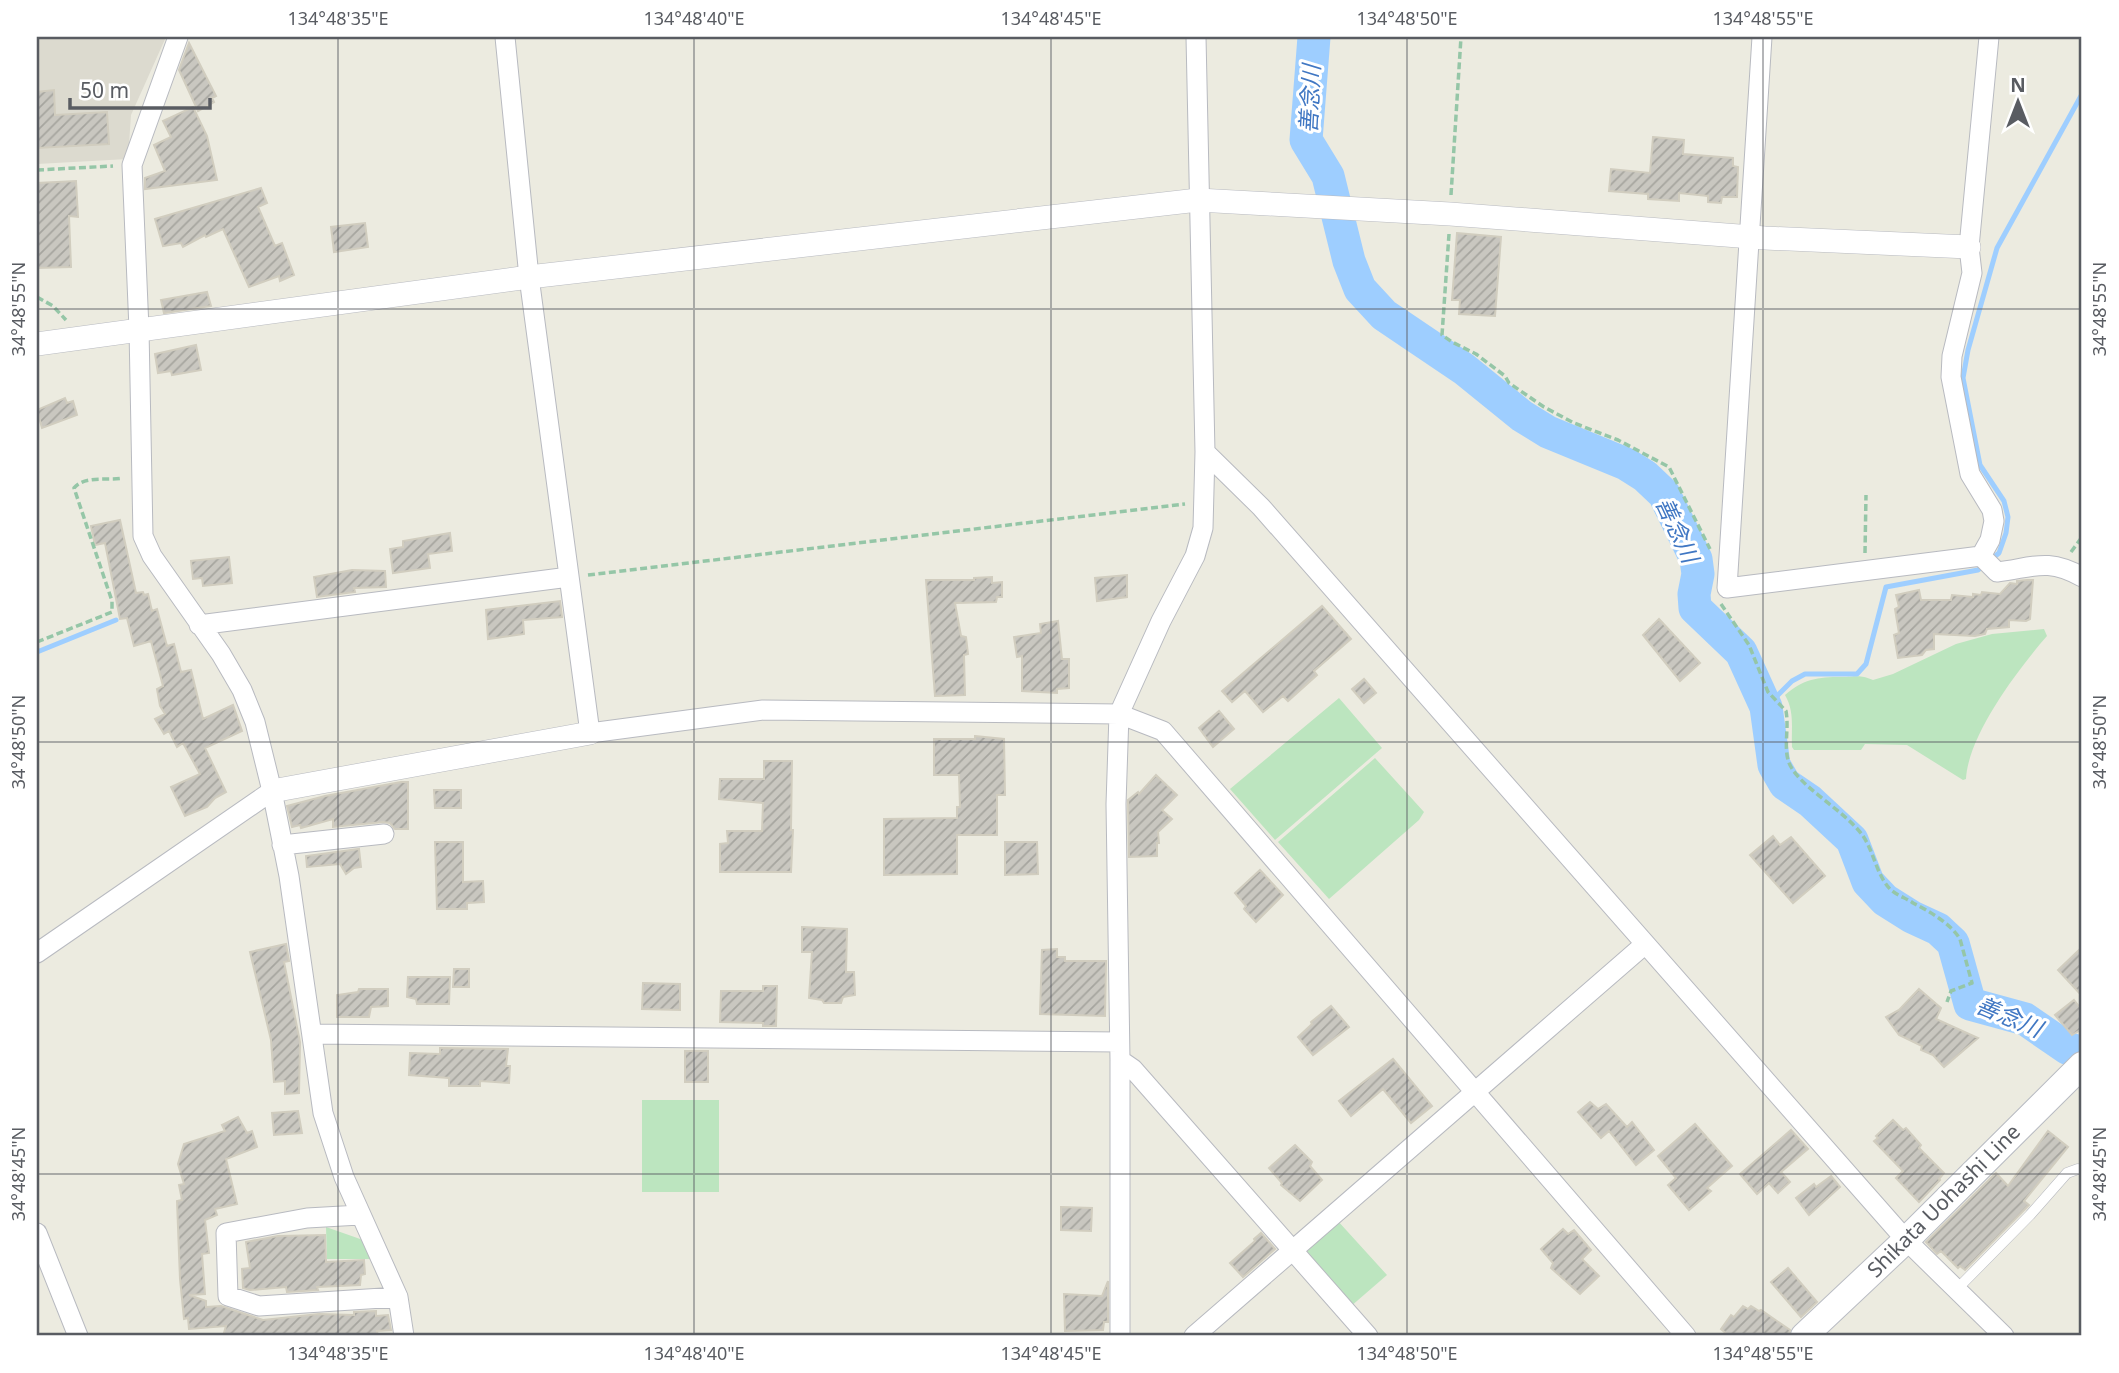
<svg xmlns="http://www.w3.org/2000/svg" width="2119" height="1373" viewBox="0 0 2119 1373" font-family="'Noto Sans','Noto Sans JP',sans-serif">
  <style>
    .education { fill: #dcdacf }
    .green { fill: #bce5bf }
    .lines { fill: none; stroke-linecap: round; stroke-linejoin: round }
    .stream { stroke: #9eceff; stroke-width: 5 }
    .river { stroke: #9eceff; stroke-width: 33 }
    .building { fill: url(#building-hatch); stroke: #d1cdbf; stroke-width: 2 }
    .service-casing { stroke: #b8bac0; stroke-width: 11 }
    .minor-casing { stroke: #b8bac0; stroke-width: 21 }
    .tertiary-casing { stroke: #b8bac0; stroke-width: 24 }
    .secondary-casing { stroke: #b9bcc3; stroke-width: 28 }
    .path { stroke: #95c6a7; stroke-width: 3.5; stroke-dasharray: 7 3.5; stroke-linecap: butt }
    .service { stroke: #fff; stroke-width: 10 }
    .minor { stroke: #fff; stroke-width: 19 }
    .tertiary { stroke: #fff; stroke-width: 23 }
    .secondary { stroke: #fff; stroke-width: 26 }
    .ticks { fill: none; stroke: #595c62; stroke-width: 2; stroke-opacity: 0.45 }
    .labels { text-anchor: middle; stroke-width: 6; stroke-linejoin: round; paint-order: stroke }
    .street-label { font-size: 21px; fill: #595c62; stroke: #fff }
    .water-label { font-size: 23px; font-style: italic; fill: #4077c3; stroke: #fff }
    .neatline { fill: none; stroke: #595c62; stroke-width: 2.5 }
    .ticks-label { font-size: 18px; text-anchor: middle; fill: #595c62 }
  </style>
  <defs>
    <pattern id="building-hatch" width="6" height="6" patternUnits="userSpaceOnUse" patternTransform="scale(1.75)"><rect width="6" height="6" fill="#c9c7c0"/><path d="M-1 1l2-2M0 6l6-6M5 7l2-2" fill="none" stroke="#a6a59f"/></pattern>
  </defs>
  <rect width="100%" height="100%" fill="#ecebe0"/>
  <path class="education" d="M37,37H166L131,115L128,159L37,164Z"/>
  <path class="green" d="M2044,629L2047,636C2019,668 1968,735 1966,779L1963,780L1907,745L1865,744L1861,750H1794L1792,747C1791,729 1795,712 1785,695C1803,679 1818,677 1841,677C1856,677 1859,674 1873,680L1893,674L1956,644L1992,634Z
    M1339,698L1382,748L1275,840L1230,789Z
    M1375,758L1424,812L1419,820L1329,899L1278,842Z
    M642,1100H719V1192H642Z
    M1337,1220L1387,1275L1350,1307L1304,1255L1305,1245Z
    M326,1227L363,1240L370,1259H327Z"/>
  <g class="lines">
    <path class="stream" d="M37,652L116,620
      M1766,707L1792,681L1805,674H1857L1866,664L1886,587L1978,570L1999,553L2006,533L2008,517L2004,501L1980,465L1963,378L1968,350L1997,248L2082,94"/>
    <path class="river" d="M1314,37L1306,140L1328,176L1349,261L1360,289L1384,315L1464,369L1522,416L1548,432L1626,464L1645,476L1664,494L1696,559L1698,574L1694,594L1695,608L1741,652L1766,707L1774,765L1785,784L1810,801L1852,840L1868,882L1885,900L1912,917L1938,929L1953,943L1970,1004L2025,1019L2067,1048L2082,1053"/>
  </g>
  <path class="building" d="M189,43L216,96L212,98L214,102L198,111L179,70Z
    M54,90L55,115L107,112L109,144L37,148V92Z
    M193,107L207,136L217,180L145,189V178L165,171L154,145L171,137L163,121Z
    M1653,137L1684,140L1683,154L1733,158V166L1738,167L1737,197H1722L1721,203L1708,202V196L1679,193V201L1648,199V194L1609,191L1611,169L1650,173Z
    M76,181L78,217L69,216L71,267L37,268V183Z
    M261,188L267,203L258,207L275,246L282,243L294,275L280,281L279,276L249,287L223,229L206,237L205,235L183,247L181,243L163,246L155,219Z
    M365,223L368,247L334,252L331,227Z
    M1457,233L1501,237L1495,316L1459,314L1460,300H1452Z
    M207,292L211,306L164,313L161,300Z
    M196,345L201,370L172,375L171,371L158,373L155,354Z
    M65,398L67,403L73,401L77,415L42,428L37,410Z
    M120,520L136,593L143,592L144,595L148,594L152,611L157,609L167,646L174,644L181,672L191,670L203,719L233,705L242,731L205,748L226,792L215,798L207,807L185,816L171,787L200,774L183,743L177,747L169,731L164,734L155,719L165,714L160,706L157,689L163,686L151,641L134,646L127,618L120,619L105,543L95,545L91,526Z
    M450,533L452,551L428,554L430,568L393,573L390,549L403,547V541Z
    M229,557L232,583L203,586L202,578L193,579L191,561Z
    M352,570L385,571L386,587L354,588L355,592L317,597L314,577Z
    M1127,575V597L1097,601L1095,578Z
    M992,577V583L1002,582V597H997L996,602L955,603L961,636L966,637L968,654L964,655L965,695L935,696L926,580H974V578Z
    M2027,580H2033L2030,619L2026,621L2009,620V627L1987,629L1985,634L1975,636L1934,634V649L1926,650L1922,655L1898,658L1894,635L1899,633L1895,609L1899,607L1896,595L1919,590L1921,600H1951L1952,595L1973,597V594L1981,595L1982,592L2000,594L2010,583L2017,584V581Z
    M560,601L562,617L523,620L524,634L488,639L486,610Z
    M1322,606L1351,639L1314,671L1317,675L1288,701L1283,696L1263,712L1245,691L1232,702L1222,691Z
    M1659,619L1700,663L1680,681L1643,635Z
    M1058,621L1062,659H1069V688L1057,689V693L1022,691V656L1017,657L1014,637L1041,633L1040,624Z
    M1364,679L1376,693L1364,703L1352,689Z
    M1219,711L1234,729L1213,747L1199,728Z
    M975,736L1004,739L1005,795H997V835H957V874L884,875V819L957,818V807H960L959,775H934V739H975Z
    M764,761H792L791,830H793L791,872H720V844L728,843L727,831H762L763,803L719,799L720,779H764Z
    M1156,775L1177,795L1162,810L1172,819L1158,832L1159,843H1157V856L1129,857L1128,800L1138,792L1139,794Z
    M401,782H408V829H395L390,823L383,822L333,827V819L301,828L300,825L292,827L287,806L325,796Z
    M434,790H461V808H435Z
    M1773,836L1780,845L1791,837L1825,876L1793,903L1750,855Z
    M435,842H463V882L483,881L484,902L467,903V909H437Z
    M1005,842H1037L1038,874L1005,875Z
    M359,849L361,867L354,868L346,874L340,864L307,867L306,856Z
    M1260,870L1283,895L1256,922L1244,909L1246,906L1235,893Z
    M802,927L847,929L846,972H854L855,995L843,997L841,1003H824L822,1000L809,998L812,952H802Z
    M286,944L289,961L284,962L300,1042L299,1093L285,1094V1081L274,1082L271,1040L250,952Z
    M2082,947V996L2058,970Z
    M1057,949V957H1065V961H1106L1105,1016L1040,1014L1042,950Z
    M454,969H469V987H453Z
    M408,977H450L449,1004H417L416,999L407,997Z
    M643,983L680,984V1010L642,1009Z
    M763,986H777L776,1026H763V1023L720,1022L721,991H763Z
    M359,989H388V1006L371,1007L369,1017H337V995L358,992Z
    M1919,989L1941,1008L1936,1019L1978,1038L1944,1067L1933,1055L1921,1050L1922,1046L1899,1035L1886,1017L1899,1010Z
    M2074,1000L2082,1010V1029L2072,1035L2055,1015Z
    M1331,1006L1349,1027L1313,1055L1298,1037L1312,1024L1311,1022Z
    M440,1048L508,1049L506,1066H510L509,1083L480,1081V1086H449V1078L409,1075L410,1053L440,1054Z
    M685,1051H708V1082H685Z
    M1393,1059L1432,1106L1411,1123L1383,1089L1351,1116L1339,1101Z
    M1590,1102L1598,1109L1606,1104L1627,1127L1632,1122L1654,1150L1636,1165L1609,1131L1601,1138L1578,1112Z
    M298,1111L302,1133L274,1135L272,1113Z
    M238,1117L247,1133L252,1131L257,1147L226,1159L237,1204L215,1209L217,1215L205,1220L209,1253L202,1254L205,1294L189,1295L206,1301V1307L221,1306L263,1320L319,1314L354,1315V1312L376,1311V1316L388,1315L391,1330L377,1331L378,1336H223L226,1326L189,1329L188,1318L184,1319L180,1279L177,1201L182,1200L179,1185L184,1184L178,1164L184,1144L225,1131L222,1125Z
    M1893,1120L1903,1130L1906,1128L1921,1145L1919,1148L1944,1173L1939,1179L1940,1180L1919,1202L1896,1178L1903,1171L1874,1141L1878,1138L1876,1136Z
    M1695,1124L1732,1166L1707,1188L1711,1191L1689,1210L1668,1185L1676,1178L1658,1156Z
    M1791,1130L1808,1149L1781,1172L1790,1182L1778,1193L1769,1183L1757,1194L1740,1174Z
    M2048,1131L2068,1147L2024,1201L2029,1205L1965,1270L1960,1266L1958,1268L1941,1251L1937,1254L1926,1242L1996,1173L2008,1186Z
    M1295,1145L1312,1162L1310,1166L1322,1180L1300,1201L1281,1185L1282,1183L1269,1168Z
    M1831,1176L1840,1187L1809,1215L1796,1198L1814,1184L1816,1187Z
    M1061,1207L1092,1208L1091,1231L1061,1230Z
    M1563,1229L1568,1234L1574,1230L1591,1250L1582,1259L1599,1276L1580,1294L1551,1268L1553,1263L1541,1249Z
    M1261,1233L1275,1249L1243,1277L1230,1263L1255,1241L1254,1239Z
    M325,1235L326,1262L364,1260L365,1274L361,1275L360,1285L317,1287L318,1290L287,1292L286,1287L250,1290L243,1288L242,1269L250,1268L246,1242L278,1236Z
    M1788,1268L1817,1302L1801,1317L1771,1282Z
    M1108,1281V1322H1104L1103,1330L1065,1331L1064,1294L1102,1296Z
    M1743,1306L1748,1309L1751,1306L1759,1311L1761,1310L1790,1330L1789,1336H1729L1721,1329L1731,1315L1734,1317Z"/>
  <g class="lines">
    <defs>
      <path id="service" d="M1957,1289L2030,1215L2067,1173L2078,1169"/>
      <path id="minor" d="M178,37L132,165L139,329L143,536L152,556L221,654L242,690L255,722L272,791L289,876L323,1113L344,1177L398,1297L404,1336
        M505,37L529,277L590,733L763,710L1119,714L1163,731L1686,1336
        M1762,37L1727,588L1981,556L1997,572C2032,568 2047,557 2082,577
        M1205,452L1261,507L1906,1240L2004,1336
        M1981,556L1990,540L1994,521L1992,510L1970,474L1951,377L1952,356L1972,273L1969,247L1989,37
        M199,625L569,577
        M282,845L384,834
        M37,953L272,791
        M313,1034L1119,1042
        M1120,1060L1133,1069L1368,1336
        M360,1215L307,1218L226,1233L228,1296L259,1306L398,1297
        M37,1233L78,1336
        M1120,1336V1060L1116,804L1119,714L1161,621L1195,556L1203,528L1205,452L1196,37
        M1194,1336L1644,945"/>
      <path id="tertiary" d="M37,344L529,277L1198,200L1450,214L1765,238L1969,247
        M272,791L590,733"/>
      <path id="secondary" d="M1804,1336L1906,1240L2082,1065"/>
    </defs>
    <use href="#service" class="service-casing"/>
    <use href="#minor" class="minor-casing"/>
    <use href="#tertiary" class="tertiary-casing"/>
    <use href="#secondary" class="secondary-casing"/>
    <path class="path" d="M37,170L113,166
      M1451,195L1461,37
      M1449,234L1442,335L1452,342L1476,354L1505,376L1509,383L1544,407L1574,423L1618,440L1669,467L1710,549
      M37,297L53,306L66,320
      M2071,552L2082,537
      M1865,553L1866,495
      M588,575L1185,504
      M1721,604L1749,645L1768,692L1786,711C1789,727 1784,745 1788,760C1795,785 1845,810 1863,836C1874,852 1876,874 1890,889C1896,895 1906,898 1913,903C1929,911 1951,924 1960,939L1972,983L1951,991L1947,1002
      M37,642L112,612V601L74,488C85,475 107,481 123,478"/>
    <use href="#service" class="service"/>
    <use href="#minor" class="minor"/>
    <use href="#tertiary" class="tertiary"/>
    <use href="#secondary" class="secondary"/>
  </g>
  <path class="ticks" d="M338,37V1336M694,37V1336M1051,37V1336M1407,37V1336M1763,37V1336M37,309H2082M37,742H2082M37,1174H2082"/>
  <g class="labels">
    <g class="street-label">
      <text transform="translate(1944 1201) rotate(-45)" y="7">Shikata Uohashi Line</text>
    </g>
    <g class="water-label">
      <text transform="translate(1310 99) rotate(-87)" y="8">善念川</text>
      <text transform="translate(1677 530) rotate(65)" y="8">善念川</text>
      <text transform="translate(2009 1017) rotate(23)" y="8">善念川</text>
    </g>
  </g>
  <rect width="2119" height="1373" fill="none" stroke="#ffffff" stroke-width="77"/>
  <g transform="translate(2018 102)" stroke="#ffffff" stroke-width="5" paint-order="stroke">
  <path d="M0-5L12 26L0 18L-12 26Z" fill="#595c62"/>
  <text y="-10" font-size="19" font-weight="bold" text-anchor="middle" fill="#595c62">N</text>
  </g>
  <path d="M70 98v10h140v-10" fill="none" stroke="#595c62" stroke-width="3.5"/>
  <text x="80" y="98" font-size="21" fill="#595c62" stroke="#ffffff" stroke-width="5" paint-order="stroke">50 m</text>
  <rect x="38" y="38" width="2042" height="1296" class="neatline"/>
  <g class="ticks-label">
    <text x="338" y="25">134°48'35"E</text>
    <text x="694" y="25">134°48'40"E</text>
    <text x="1051" y="25">134°48'45"E</text>
    <text x="1407" y="25">134°48'50"E</text>
    <text x="1763" y="25">134°48'55"E</text>
    <text transform="translate(19 309) rotate(-90)" y="6">34°48'55"N</text>
    <text transform="translate(2100 309) rotate(-90)" y="6">34°48'55"N</text>
    <text transform="translate(19 742) rotate(-90)" y="6">34°48'50"N</text>
    <text transform="translate(2100 742) rotate(-90)" y="6">34°48'50"N</text>
    <text transform="translate(19 1174) rotate(-90)" y="6">34°48'45"N</text>
    <text transform="translate(2100 1174) rotate(-90)" y="6">34°48'45"N</text>
    <text x="338" y="1360">134°48'35"E</text>
    <text x="694" y="1360">134°48'40"E</text>
    <text x="1051" y="1360">134°48'45"E</text>
    <text x="1407" y="1360">134°48'50"E</text>
    <text x="1763" y="1360">134°48'55"E</text>
  </g>
</svg>
